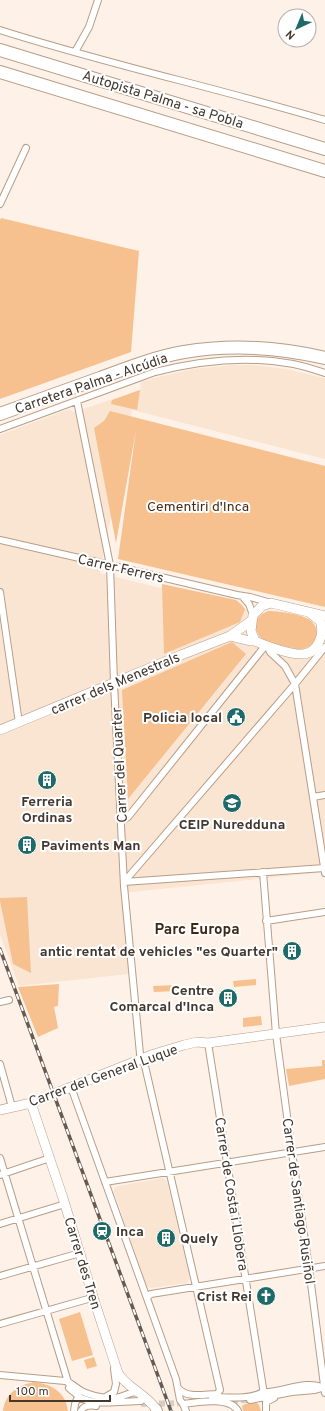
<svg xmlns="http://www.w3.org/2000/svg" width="325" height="1411" viewBox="0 0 325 1411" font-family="Overpass,sans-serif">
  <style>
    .built { fill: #fae5d3 }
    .green { fill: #f7c08f }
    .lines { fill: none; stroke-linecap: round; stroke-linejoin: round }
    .street-tunnel { stroke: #d9cdc3; stroke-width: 6; stroke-dasharray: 6 3; stroke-linecap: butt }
    .street-casing { stroke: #b89d86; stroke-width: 8 }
    .secondary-casing { stroke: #b89d86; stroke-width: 10 }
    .primary-casing { stroke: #b89d86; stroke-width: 12 }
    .highway-casing { stroke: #b89d86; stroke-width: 14 }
    .street { stroke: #fff; stroke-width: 6 }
    .secondary { stroke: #fff; stroke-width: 9 }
    .primary { stroke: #fff; stroke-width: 10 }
    .highway { stroke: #fff; stroke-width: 12 }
    .rail-casing { stroke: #665a51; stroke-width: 3.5 }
    .rail { stroke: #fff; stroke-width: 2; stroke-dasharray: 6; stroke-linecap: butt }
    .labels { text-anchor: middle; stroke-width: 4; stroke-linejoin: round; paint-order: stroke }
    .street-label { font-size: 14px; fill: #43372e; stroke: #fff }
    .park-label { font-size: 14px; fill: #472c13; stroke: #fff }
    .poi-label { font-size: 14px; font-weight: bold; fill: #43372e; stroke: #fff; text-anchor: end }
    .neighbourhood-label { font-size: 15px; font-weight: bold; fill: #3e2814; stroke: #fff }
  </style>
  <rect width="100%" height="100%" fill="#fef2e8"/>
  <path class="built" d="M233,365H254L286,369L325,378V459L132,410L100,573L325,629V872L122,893L129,974L19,986L0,935V435L69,409L74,412L140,390L141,382L154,378L193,369Z
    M163,1178L167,1181L190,1278L187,1283L151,1288L147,1287L114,1192V1189L118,1186Z"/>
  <path class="green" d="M1,218L139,251L131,352L0,399V220Z
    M140,390L137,410L111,404L112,400Z
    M110,411L325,466V607L118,559L136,430L116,543L94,428L104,421Z
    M162,584L236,600L241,604L245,609L240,622L164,654Z
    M268,611C278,611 302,614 310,620C322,629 317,648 301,649C294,649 265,642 260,637C259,636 258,633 257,632C253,621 259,615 268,611Z
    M232,642L246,654L128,799L122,690Z
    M27,897L31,973L13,964L0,901V898Z
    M256,979V985L234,987L233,981Z
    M59,984L58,1006L54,1007L58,1028L38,1037L18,987Z
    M177,985L178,991L154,992L153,986Z
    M261,1016L262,1025L243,1027V1018Z
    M322,1060H325V1081V1079L289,1086L286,1069L322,1066Z
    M80,1312L93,1355L72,1361L59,1319Z
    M94,1357L97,1366L87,1369L84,1360Z
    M34,1382C51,1384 66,1392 68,1411H3C5,1394 18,1385 34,1382Z
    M257,1403L259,1405L261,1411H243L242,1406L245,1404Z"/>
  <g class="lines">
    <path class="street-tunnel" d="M223,1401L250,1400
      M141,1404L186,1403"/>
    <defs>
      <path id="street" d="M0,30C107,64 217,88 325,120
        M75,52L89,27L98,0
        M0,204L26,148
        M77,401L110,565L114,683L124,886L140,1054L145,1066L220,1390L217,1394C205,1394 187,1399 178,1388
        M0,429L155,372C210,358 270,353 325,373
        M0,540L110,565L237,595L250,597L271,603
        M0,592L19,723
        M242,596L249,604L253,615
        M267,646L270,652L285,666L295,684L325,873
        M313,797L325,795
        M122,818L125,819L128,817L265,646
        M263,872L276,1034L292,1153L309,1268L325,1393
        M124,882L295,684L325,647
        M124,882L324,868
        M266,921L325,912
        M0,1002L9,1000
        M208,1043L263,1388V1392
        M0,1064L12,1107
        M71,1087L176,1379L180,1400L183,1404L186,1411
        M0,1158L68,1382L72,1390
        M0,1175L50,1158
        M105,1182L325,1147
        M0,1224L65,1204
        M0,1276L80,1253
        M147,1297L151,1294L325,1266
        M0,1324L88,1299L92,1295
        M0,1375L65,1381C73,1383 79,1392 89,1394C98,1397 111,1399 120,1397C126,1395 131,1392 138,1392
        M69,1388C73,1391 77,1395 81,1398C97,1406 123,1401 141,1401
        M107,1396L114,1392L116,1384L114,1369
        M212,1397C226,1397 250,1400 263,1392C282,1393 305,1379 324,1388
        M250,1400L292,1392L315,1390L325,1387
        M183,1404C198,1402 230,1396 238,1411
        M74,1411L75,1404L77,1399H83
        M81,1411C84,1405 90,1405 96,1406
        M266,1411V1402L274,1398"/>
      <path id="secondary" d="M310,613C313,616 317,618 320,621C325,634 318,653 303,654C291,655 266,646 255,641L251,631L253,615L262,606L271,603L325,616
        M230,636L250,641H255
        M0,730L181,655L230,636L251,621
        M31,1103L63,1198L95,1303L118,1373C127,1388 145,1393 156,1409
        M0,1110L31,1103L154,1054L184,1045L197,1042L208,1043L325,1027"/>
      <path id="primary" d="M156,1409L157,1411"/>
      <path id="highway" d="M0,50L325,149
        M0,72L325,171
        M0,414C33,402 67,390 100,378C127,368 155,357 184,352C231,344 278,347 325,358"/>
    </defs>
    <use href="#street" class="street-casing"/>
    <use href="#secondary" class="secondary-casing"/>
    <use href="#primary" class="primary-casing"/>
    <use href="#highway" class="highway-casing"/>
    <use href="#street" class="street"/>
    <use href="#secondary" class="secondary"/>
    <use href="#primary" class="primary"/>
    <use href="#highway" class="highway"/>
    <defs>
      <path id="rail" d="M0,949L171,1411"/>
    </defs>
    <use href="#rail" class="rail-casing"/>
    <use href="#rail" class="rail"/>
  </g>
  <defs>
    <symbol id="civic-disc" viewBox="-11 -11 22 22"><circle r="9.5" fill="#1e6a68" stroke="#fff"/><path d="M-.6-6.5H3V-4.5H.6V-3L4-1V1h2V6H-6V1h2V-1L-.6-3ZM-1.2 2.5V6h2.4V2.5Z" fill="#fff"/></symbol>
    <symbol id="building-disc" viewBox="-11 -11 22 22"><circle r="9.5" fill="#1e6a68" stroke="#fff"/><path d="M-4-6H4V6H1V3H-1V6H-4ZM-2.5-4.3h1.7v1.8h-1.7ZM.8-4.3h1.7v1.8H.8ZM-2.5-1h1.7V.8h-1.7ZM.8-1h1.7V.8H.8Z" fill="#fff"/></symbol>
    <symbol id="school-disc" viewBox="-11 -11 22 22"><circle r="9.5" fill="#1e6a68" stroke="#fff"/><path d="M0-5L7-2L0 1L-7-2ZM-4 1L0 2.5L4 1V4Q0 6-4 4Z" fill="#fff"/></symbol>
    <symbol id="station-disc" viewBox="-11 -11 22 22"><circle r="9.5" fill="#1e6a68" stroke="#fff"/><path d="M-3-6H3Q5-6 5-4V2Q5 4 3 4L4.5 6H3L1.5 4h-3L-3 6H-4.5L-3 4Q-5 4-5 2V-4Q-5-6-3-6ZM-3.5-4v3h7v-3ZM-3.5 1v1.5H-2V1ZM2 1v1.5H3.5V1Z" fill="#fff"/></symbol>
    <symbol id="church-disc" viewBox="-11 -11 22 22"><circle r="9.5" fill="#1e6a68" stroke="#fff"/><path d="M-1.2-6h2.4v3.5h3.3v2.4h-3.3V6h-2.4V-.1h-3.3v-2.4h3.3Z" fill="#fff"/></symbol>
  </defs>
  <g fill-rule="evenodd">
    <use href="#civic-disc" x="225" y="706" width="22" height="22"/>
    <use href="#building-disc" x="36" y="769" width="22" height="22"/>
    <use href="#school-disc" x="221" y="792" width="22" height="22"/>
    <use href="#building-disc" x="16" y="834" width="22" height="22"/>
    <use href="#building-disc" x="281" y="940" width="22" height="22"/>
    <use href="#building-disc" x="217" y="987" width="22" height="22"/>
    <use href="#station-disc" x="91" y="1220" width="22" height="22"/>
    <use href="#building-disc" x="155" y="1227" width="22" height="22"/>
    <use href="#church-disc" x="255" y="1285" width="22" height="22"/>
  </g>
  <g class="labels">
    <g class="street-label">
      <text transform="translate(163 99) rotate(17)" y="5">Autopista Palma - sa Pobla</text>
      <text transform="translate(91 383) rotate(-19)" y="5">Carretera Palma - Alcúdia</text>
      <text transform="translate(121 568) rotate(13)" y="5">Carrer Ferrers</text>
      <text transform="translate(115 683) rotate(-23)" y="5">carrer dels Menestrals</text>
      <text transform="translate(119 765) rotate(-93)" y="5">Carrer del Quarter</text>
      <text transform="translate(103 1075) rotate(-20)" y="5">Carrer del General Luque</text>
      <text transform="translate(232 1194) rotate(81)" y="5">Carrer de Costa i Llobera</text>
      <text transform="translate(299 1201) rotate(82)" y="5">Carrer de Santiago Rusiñol</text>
      <text transform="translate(83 1263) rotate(73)" y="5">Carrer des Tren</text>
    </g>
    <g class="park-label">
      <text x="198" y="511">Cementiri d'Inca</text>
    </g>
    <g class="poi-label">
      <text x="222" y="722">Policia local</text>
      <text x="47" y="806" text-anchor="middle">Ferreria<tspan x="47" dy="16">Ordinas</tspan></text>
      <text x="232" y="829" text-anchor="middle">CEIP Nuredduna</text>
      <text x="41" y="850" text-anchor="start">Paviments Man</text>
      <text x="278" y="956">antic rentat de vehicles "es Quarter"</text>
      <text x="214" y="995">Centre<tspan x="214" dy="16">Comarcal d'Inca</tspan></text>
      <text x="116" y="1236" text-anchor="start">Inca</text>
      <text x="180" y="1243" text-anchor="start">Quely</text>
      <text x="252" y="1301">Crist Rei</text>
    </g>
    <g class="neighbourhood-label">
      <text x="197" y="934">Parc Europa</text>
    </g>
  </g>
  <g transform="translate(297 28) rotate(224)"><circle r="19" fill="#ffffff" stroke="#b4afab"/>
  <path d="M0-3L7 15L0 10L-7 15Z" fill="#1e6a68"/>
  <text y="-6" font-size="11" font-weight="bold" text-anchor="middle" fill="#43372e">N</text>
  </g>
  <path d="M10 1395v6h100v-6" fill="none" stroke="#43372e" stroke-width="2"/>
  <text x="16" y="1395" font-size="12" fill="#43372e" stroke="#ffffff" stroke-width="3" paint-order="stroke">100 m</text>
</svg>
